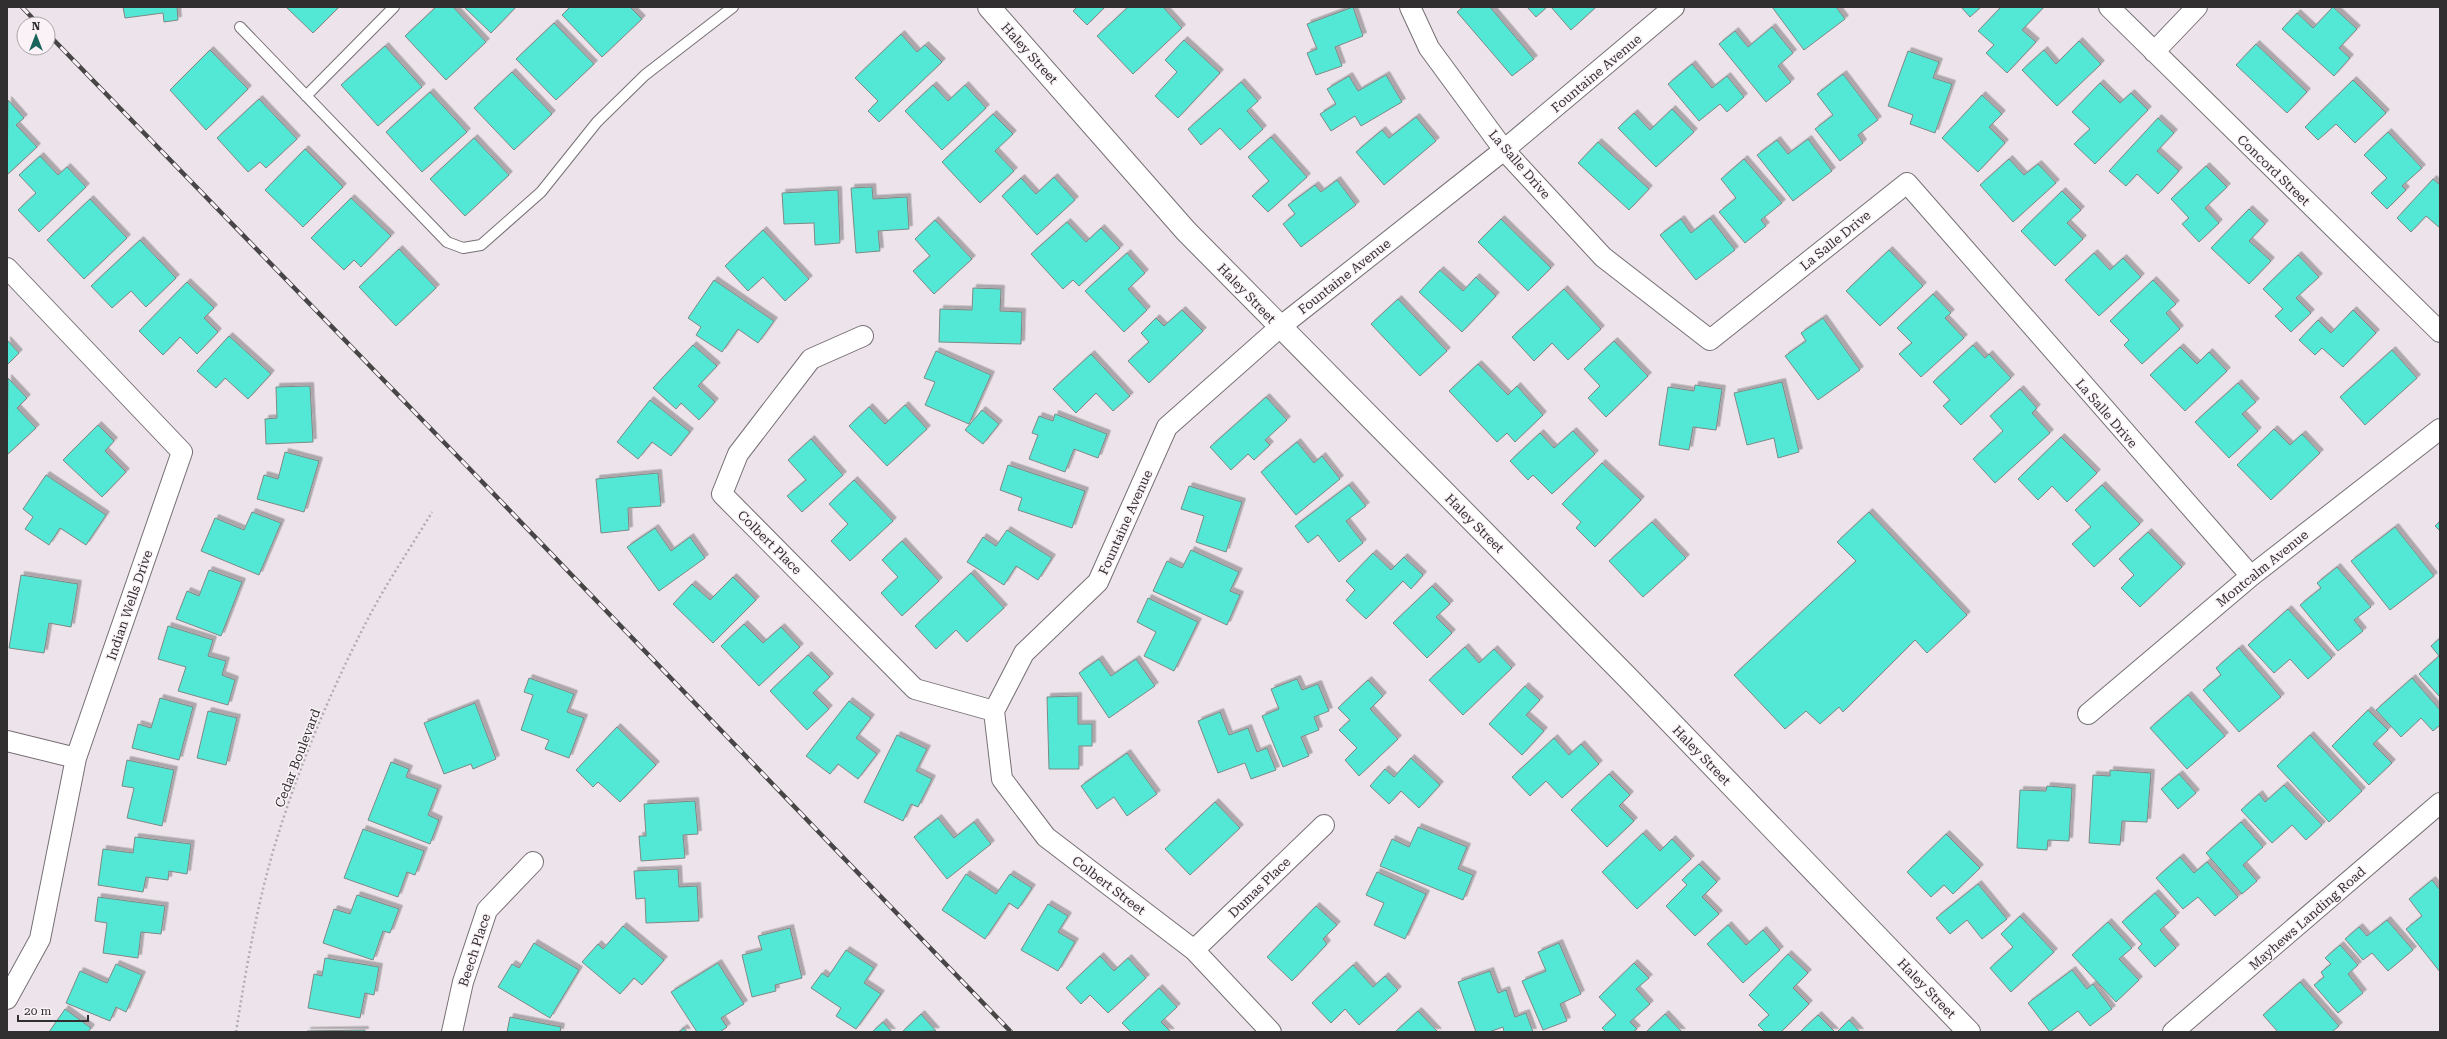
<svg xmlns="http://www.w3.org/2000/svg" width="2447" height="1039" viewBox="0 0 2447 1039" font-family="'Roboto Serif',serif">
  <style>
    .building { fill: #53e8d5; stroke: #7f8886; filter: url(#shadow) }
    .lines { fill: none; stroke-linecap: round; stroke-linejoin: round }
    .lane-casing { stroke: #766f74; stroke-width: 12 }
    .street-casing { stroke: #766f74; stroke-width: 22 }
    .secondary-casing { stroke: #766f74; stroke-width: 24 }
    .path { stroke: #b2acb0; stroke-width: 2.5; stroke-dasharray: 2 3; stroke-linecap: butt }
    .lane { stroke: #fff; stroke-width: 10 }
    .street { stroke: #fff; stroke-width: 20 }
    .secondary { stroke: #fff; stroke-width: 22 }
    .rail-casing { stroke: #474546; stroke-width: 4.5 }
    .rail { stroke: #faf2f7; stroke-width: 3; stroke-dasharray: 9; stroke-linecap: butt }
    .labels { text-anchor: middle; stroke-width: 3; stroke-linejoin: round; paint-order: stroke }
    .street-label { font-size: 13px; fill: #312f30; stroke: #faf2f7 }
  </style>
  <defs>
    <filter id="shadow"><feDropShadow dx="3.5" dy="-3.5" stdDeviation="0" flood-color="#0004"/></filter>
  </defs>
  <rect width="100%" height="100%" fill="#ece4ea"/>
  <path class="building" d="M123,7H177L178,20L164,22L163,13L125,18Z
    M286,7H339L313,33Z
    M436,7H453L486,42L446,80L405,36Z
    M464,7H516L491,33Z
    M570,7H630L642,19L602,57L562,15Z
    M1077,7H1105L1087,25L1073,11Z
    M1128,7H1163L1182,28L1133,74L1097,36Z
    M1353,7L1363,36L1335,47L1342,66L1316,75L1307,53L1317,49L1307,24Z
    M1463,7H1490L1534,59L1512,76L1457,12Z
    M1527,7H1547L1536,17Z
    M1551,7H1594L1595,8L1571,30Z
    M1772,7H1836L1845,19L1804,50Z
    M1961,7H1981L1970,17Z
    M2001,7H2044L2022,30L2036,42L2007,73L1986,53L1994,45L1978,31Z
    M2333,7L2357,29L2339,48L2350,58L2334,76L2282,29L2297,13L2313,28Z
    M554,23L594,64L556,100L516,59Z
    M1772,27L1793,53L1778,66L1791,82L1766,102L1719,44L1735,31L1748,47Z
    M901,34L917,52L925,45L942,62L879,122L868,111L878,101L855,78Z
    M1184,40L1220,73L1178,118L1155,96L1177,72L1165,60Z
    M2079,41L2101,64L2057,106L2022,70L2044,50L2056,64Z
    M2256,44L2307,92L2287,113L2236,65Z
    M385,46L422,87L378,126L341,85Z
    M210,50L248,89L206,130L170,90Z
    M1908,51L1939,62L1933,78L1952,84L1935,133L1910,124L1913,115L1888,106Z
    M1692,64L1712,88L1727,76L1744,97L1727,112L1720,104L1699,121L1668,84Z
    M512,72L552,114L514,150L474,108Z
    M1843,74L1878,120L1858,135L1863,143L1840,161L1815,129L1833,115L1817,94Z
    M1386,75L1402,102L1361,126L1355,116L1331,131L1320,114L1336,104L1327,89L1349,76L1358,91Z
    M2353,80L2386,113L2355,143L2336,124L2318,140L2305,127Z
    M1241,82L1258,101L1247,111L1263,129L1240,150L1220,128L1201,145L1188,129Z
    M2100,83L2120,103L2131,93L2148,110L2095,164L2074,144L2090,129L2072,112Z
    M933,85L948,101L965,85L986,108L942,150L905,111Z
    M430,92L467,132L422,172L386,132Z
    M1982,95L2002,114L1989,127L2005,143L1978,172L1942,138Z
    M259,99L297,139L266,168L260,162L248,172L217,138Z
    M8,100L24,118L16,125L37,147L7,175Z
    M1672,109L1694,132L1656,167L1618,128L1634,113L1650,130Z
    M993,114L1013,134L995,151L1014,171L980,203L942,162Z
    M1416,117L1436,141L1384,185L1356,152L1382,130L1389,138Z
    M2158,118L2174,133L2157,151L2179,171L2158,194L2137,174L2126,186L2109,171Z
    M2388,132L2422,168L2402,186L2406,190L2387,209L2371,193L2387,178L2364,155Z
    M1271,137L1307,177L1268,212L1252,196L1269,181L1248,157Z
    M474,138L509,175L465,216L430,179Z
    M1808,139L1832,171L1793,201L1757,155L1777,140L1788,154Z
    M1598,142L1649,189L1629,210L1578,163Z
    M305,149L343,187L303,227L265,190Z
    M40,156L58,175L67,167L86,187L39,232L18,210L36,193L19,175Z
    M1744,159L1782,203L1761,220L1766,226L1745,243L1719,212L1736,198L1721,179Z
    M2009,159L2024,175L2038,164L2056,183L2013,222L1980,185Z
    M2206,166L2227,187L2205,208L2219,223L2199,242L2182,224L2189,218L2171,199Z
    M1054,177L1075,200L1037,235L1002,196L1021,178L1036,194Z
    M2433,179L2440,185V228L2426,216L2411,232L2397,218Z
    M1337,180L1356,205L1301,247L1283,224L1295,214L1288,205L1315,185L1321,192Z
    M872,187L873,199L907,197L909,229L878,231L880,251L856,253L851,188Z
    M838,190L840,243L815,245L814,223L784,224L782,193Z
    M2062,191L2081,210L2067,223L2083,239L2055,266L2021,231Z
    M351,198L391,236L361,267L354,260L344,270L311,238Z
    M90,199L127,238L84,279L47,240Z
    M2249,209L2265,224L2249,241L2271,261L2249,284L2211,248Z
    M1710,218L1735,250L1696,280L1660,235L1681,219L1691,233Z
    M1501,219L1551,268L1528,291L1478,242Z
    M935,220L972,259L934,294L913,271L930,256L915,239Z
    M1067,222L1086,242L1101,228L1120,248L1079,286L1073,280L1063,289L1031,254Z
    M763,230L809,279L785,301L763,277L748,291L725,266Z
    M140,240L176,278L146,307L131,291L112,308L91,286Z
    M399,249L436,288L396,326L359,287Z
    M1889,250L1923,286L1880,326L1846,291Z
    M1127,253L1145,273L1128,289L1147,310L1124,332L1085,291Z
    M2094,253L2110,270L2123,258L2141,277L2099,316L2065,280Z
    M2298,255L2319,277L2296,298L2311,313L2291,332L2275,316L2283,309L2263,289Z
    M1440,270L1463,291L1476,277L1496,296L1462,332L1419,292Z
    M714,280L774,321L758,343L738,329L722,352L696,335L701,327L688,318Z
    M2153,280L2176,304L2166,313L2180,329L2142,364L2124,345L2129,340L2110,321Z
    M187,282L214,308L204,318L218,332L197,354L180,337L163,355L139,331Z
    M973,288L1001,289L1000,311L1022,312L1021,344L939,342L940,309L972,310Z
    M1564,289L1601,329L1568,360L1552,343L1534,361L1512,337Z
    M1933,294L1951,313L1945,318L1964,338L1921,377L1899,354L1912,343L1897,328Z
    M1398,299L1447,351L1420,376L1371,324Z
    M1182,310L1203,331L1149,383L1128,361L1149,342L1141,333L1156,318L1164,326Z
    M2353,310L2376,333L2343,367L2322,348L2315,355L2299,340L2318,320L2331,333Z
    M1823,318L1860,370L1818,400L1785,356L1806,341L1801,333Z
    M229,336L271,374L248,399L225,378L216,388L197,371Z
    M7,340L19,353L7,365Z
    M1614,341L1648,376L1606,417L1588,398L1600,386L1584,369Z
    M693,345L717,366L698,386L715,402L699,420L681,403L676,409L653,388Z
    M1973,345L1985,358L1989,354L2011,378L1961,425L1943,406L1950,400L1933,382Z
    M2180,347L2197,364L2209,352L2227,371L2185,411L2150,375Z
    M2392,350L2417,378L2365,425L2340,397Z
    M936,351L991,375L969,424L925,405L935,382L924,378Z
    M1091,354L1130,396L1113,411L1096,393L1076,413L1053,389Z
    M1478,364L1508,395L1517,386L1543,415L1515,442L1507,433L1497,442L1449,391Z
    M8,378L27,398L17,408L36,428L7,455Z
    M1782,382L1799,452L1778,458L1774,438L1747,445L1734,393Z
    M2238,383L2256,402L2242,414L2258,431L2229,458L2195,422Z
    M1695,385L1722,389L1716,430L1693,427L1689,450L1659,445L1668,387L1694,391Z
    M310,386L313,442L266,444L265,419L277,418L276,387Z
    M2020,389L2037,408L2032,413L2050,433L1995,483L1973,459L2003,431L1990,416Z
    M1266,397L1287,420L1265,440L1270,445L1254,460L1248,454L1231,470L1210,447Z
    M650,400L690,432L671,456L652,442L638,459L617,442Z
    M905,405L927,429L887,466L849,426L869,407L885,424Z
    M982,410L999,424L983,444L965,430Z
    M1055,414L1107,434L1098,458L1074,449L1065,472L1029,459L1038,435L1032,433L1039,416L1053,421Z
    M98,425L114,441L105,451L126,472L102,497L63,460Z
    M2274,429L2290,445L2302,434L2320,453L2271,500L2237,465Z
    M1573,431L1595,454L1552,494L1533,475L1528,480L1510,461L1540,433L1554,448Z
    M2061,437L2097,473L2067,502L2052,486L2038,500L2018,479Z
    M811,439L843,475L802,512L787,496L806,480L788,460Z
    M1297,442L1314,463L1322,456L1340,479L1296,515L1261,472Z
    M285,452L319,461L304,512L257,499L264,475L278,479Z
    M1602,463L1641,500L1595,547L1576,528L1581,522L1562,504Z
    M1008,465L1085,491L1072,528L1018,510L1022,498L1000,490Z
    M658,473L661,506L628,508L629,530L601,533L596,479Z
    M46,475L106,515L86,545L60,528L49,545L25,529L33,517L23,509Z
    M854,480L893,521L850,561L831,541L848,524L829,504Z
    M1349,485L1366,506L1346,521L1363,543L1339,562L1318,535L1308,543L1295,526Z
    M2102,485L2140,524L2094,567L2072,544L2091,527L2075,510Z
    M1189,486L1242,502L1226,552L1196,542L1204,516L1181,509Z
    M252,512L281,523L259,575L201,551L215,518L244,530Z
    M1869,512L1967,615L1927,653L1915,640L1843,712L1839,707L1820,724L1806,711L1785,729L1734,675L1856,561L1837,542Z
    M2440,521V531L2435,526Z
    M1652,522L1686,558L1643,597L1609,561Z
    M2395,527L2434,576L2390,610L2351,561Z
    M655,528L671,551L690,537L705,558L659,591L627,547Z
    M1007,530L1052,558L1038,580L1016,566L1004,585L967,562L983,537L996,546Z
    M2148,532L2182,567L2140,607L2121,588L2134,575L2119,559Z
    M902,541L939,581L902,616L881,593L898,577L882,560Z
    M1191,550L1239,572L1230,591L1240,595L1227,625L1153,591L1167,561L1182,568Z
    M1373,553L1391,570L1404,557L1423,575L1411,589L1403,581L1366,619L1346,600L1355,590L1346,581Z
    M2337,567L2371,607L2354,620L2363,631L2338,651L2300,605L2321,588L2317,583Z
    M209,570L242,582L221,636L176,619L187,591L199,596Z
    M971,573L1004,608L967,642L956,630L936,649L915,626Z
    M21,575L78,584L71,627L49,623L44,653L9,648Z
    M733,577L756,600L713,643L673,604L692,584L710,600Z
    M1432,586L1450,604L1436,617L1452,633L1427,658L1393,623Z
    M1148,598L1198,622L1174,671L1144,656L1156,632L1137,622Z
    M2288,609L2332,658L2308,679L2290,659L2274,673L2248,645Z
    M744,624L763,643L781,627L800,647L759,686L721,646Z
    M168,626L213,640L208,656L226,661L222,675L235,680L228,705L178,691L186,667L158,659Z
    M2440,638V697L2419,674L2439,656L2431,646Z
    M1465,647L1479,663L1494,649L1512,668L1463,715L1429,680Z
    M2239,648L2281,697L2239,732L2203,690L2221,675L2216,668Z
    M808,655L830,677L813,693L829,709L807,730L770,691Z
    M1099,659L1111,676L1136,659L1155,686L1109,718L1079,673Z
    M529,678L574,694L567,712L584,718L569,758L545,749L549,740L521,730L533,695L524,692Z
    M2412,678L2440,710V725L2433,731L2421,718L2401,737L2376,710Z
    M1297,679L1302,690L1318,684L1329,711L1314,717L1319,730L1301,737L1309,756L1283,767L1262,716L1279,709L1271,689Z
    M1368,680L1383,696L1370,709L1398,739L1359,776L1345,760L1357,748L1339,730L1350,720L1338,708Z
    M1525,686L1540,700L1526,715L1544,731L1522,755L1489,724Z
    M2188,695L2225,736L2187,769L2150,728Z
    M1078,696V724H1092V746H1079V769H1049L1047,697Z
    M160,698L193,707L179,760L132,748L138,724L151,728Z
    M849,701L871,718L856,738L877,754L858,779L838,764L830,774L806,756Z
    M475,703L496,759L473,769L471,764L444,774L424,723Z
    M2368,710L2388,730L2373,744L2392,763L2369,785L2332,746Z
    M208,711L237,718L226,765L197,758Z
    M1220,712L1229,735L1248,728L1257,752L1267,748L1276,770L1251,779L1245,763L1218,773L1198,721Z
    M617,727L656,765L620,802L598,782L593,787L576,770Z
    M897,735L927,749L916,771L932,779L918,807L911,804L903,821L864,802Z
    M2310,735L2362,791L2329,822L2277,766Z
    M1554,738L1569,755L1581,744L1599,764L1562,798L1546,781L1530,796L1512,777Z
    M1127,753L1157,794L1127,816L1114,797L1097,809L1081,786Z
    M1411,758L1440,785L1419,808L1401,791L1389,804L1370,786L1385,769L1394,777Z
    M127,760L174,770L162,826L127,818L134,788L122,786Z
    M391,762L409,769L406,777L438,789L428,815L439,820L430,844L368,820Z
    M2110,770L2151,773L2147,822L2122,821L2120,845L2089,843L2093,775L2110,776Z
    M1609,774L1630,795L1619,806L1634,821L1607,847L1571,810Z
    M2179,774L2196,793L2178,809L2161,789Z
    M2284,785L2322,825L2306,840L2292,825L2272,843L2241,810L2259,794L2265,802Z
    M2047,786L2072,788L2069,841L2048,840L2047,850L2017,848L2020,790L2046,791Z
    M695,801L698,834L683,835L685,858L641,861L639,836H646L644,804Z
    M1215,802L1240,828L1190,875L1165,849Z
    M938,818L954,838L974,822L991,844L947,879L914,837Z
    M2241,822L2263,847L2243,865L2257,881L2242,894L2206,853Z
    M1418,827L1467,847L1458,869L1473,875L1463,900L1380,866L1392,839L1409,847Z
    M363,829L424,851L415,875L407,872L398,897L344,878Z
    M1643,833L1660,851L1672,839L1691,859L1637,909L1602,872Z
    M1946,834L1980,868L1953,894L1944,885L1931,897L1907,872Z
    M135,837L191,844L187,874L169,871L168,880L146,877L143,892L98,885L103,849L133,853Z
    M2180,857L2194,873L2207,862L2238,897L2215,916L2198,897L2183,909L2156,878Z
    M1699,864L1717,882L1702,897L1719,914L1695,936L1666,906L1687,885L1682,880Z
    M678,869L679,887L697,886L699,921L646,923L645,898L636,899L634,871Z
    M1377,872L1426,894L1405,939L1374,925L1384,903L1366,895Z
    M966,874L996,894L1010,874L1032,888L1018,909L1009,903L985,939L942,910Z
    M2432,880L2440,890V972L2406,929L2422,916L2409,899Z
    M1978,884L2007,919L1982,939L1967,920L1950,934L1936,918Z
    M2155,893L2176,916L2160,930L2176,948L2155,967L2138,948L2142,944L2122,922Z
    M357,895L399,909L390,933L383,931L373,960L323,943L334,909L350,914Z
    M98,897L165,906L161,934L141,932L138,958L103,953L107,923L95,921Z
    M1048,904L1068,916L1058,932L1075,942L1058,971L1021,950Z
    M1316,906L1337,925L1323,939L1327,944L1292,981L1267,957Z
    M2020,916L2054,952L2011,992L1990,968L2013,947L2001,934Z
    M2387,920L2413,950L2388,971L2372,953L2363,960L2345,939L2359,927L2367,936Z
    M2108,922L2132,948L2119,959L2139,980L2116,1002L2072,955Z
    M1728,925L1746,945L1763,930L1780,950L1743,983L1707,944Z
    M623,926L664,960L642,985L634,978L620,994L582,962L598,944L603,949Z
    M790,928L802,978L775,985L776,991L752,997L742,955L762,950L758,936Z
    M534,943L579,970L550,1018L498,987L512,964L519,968Z
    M1559,943L1581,994L1560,1004L1567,1021L1543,1030L1522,981L1546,971L1538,952Z
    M2340,945L2358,965L2348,974L2363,993L2338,1013L2314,985L2324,977L2321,972L2331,964L2325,958Z
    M846,950L874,968L864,983L881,994L856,1029L836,1016L841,1008L811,988L822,973L828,977Z
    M1788,954L1808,973L1793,988L1809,1004L1781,1032H1765L1758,1025L1769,1015L1749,995Z
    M1100,956L1114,971L1128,958L1146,978L1108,1013L1090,995L1081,1004L1066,988Z
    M325,958L379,967L374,995L365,993L360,1018L308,1008L314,974L322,976Z
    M718,963L744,1004L721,1018L727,1027L720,1032H697L671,992Z
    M1634,963L1649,978L1636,989L1650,1004L1630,1022L1637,1029L1633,1032H1606L1602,1028L1616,1015L1599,997Z
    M116,964L142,975L126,1012L116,1007L110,1021L66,1003L80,971L107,983Z
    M1353,965L1373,987L1385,976L1398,990L1359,1025L1345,1009L1331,1023L1312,1003Z
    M2072,970L2087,989L2093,984L2112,1009L2090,1026L2078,1011L2050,1032L2028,1003Z
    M1490,971L1498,993L1506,990L1515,1017L1526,1013L1533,1032H1504L1503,1027L1489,1032H1476L1458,982Z
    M2300,982L2339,1026L2332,1032H2278L2263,1015Z
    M1159,988L1177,1007L1161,1022L1171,1032H1131L1122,1023Z
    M65,1009L91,1028L88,1032H49Z
    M1418,1011L1438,1032H1395Z
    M921,1014L936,1031L902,1032Z
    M1665,1014L1682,1032H1646Z
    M1818,1015L1835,1032H1800Z
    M510,1017L561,1027L560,1032H507Z
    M1849,1020L1860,1032H1837Z
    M883,1022L892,1032H872Z
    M684,1028L687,1032H678Z
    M365,1030V1032H307V1031Z"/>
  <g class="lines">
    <defs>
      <path id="lane" d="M240,27L447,242L463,248L481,245L541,192L597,122L645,75L733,7
        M306,96L394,7"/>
      <path id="street" d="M1410,7L1429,48L1504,150L1603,257L1710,340L1907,183L2251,576
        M2109,7L2440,332
        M2154,52L2197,7
        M7,268L182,452L76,758L40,939L7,999
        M863,336L811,359L738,454L722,494L915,689L994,711
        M994,711L1024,653L1098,582L1167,427L1280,327L1504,150L1674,7
        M994,711L1002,779L1046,837L1194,950L1271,1032
        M2088,714L2251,576L2440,429
        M7,741L76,758
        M1194,950L1324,825
        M452,1032L463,982L487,910L533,862
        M2173,1032L2440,803"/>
      <path id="secondary" d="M989,7L1186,231L1628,678L1969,1032"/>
    </defs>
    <use href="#lane" class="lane-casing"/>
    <use href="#street" class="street-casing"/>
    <use href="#secondary" class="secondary-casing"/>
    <path class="path" d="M236,1032C246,970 256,909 274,848C298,768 332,687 371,613C389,579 412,546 432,512"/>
    <use href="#lane" class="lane"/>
    <use href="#street" class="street"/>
    <use href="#secondary" class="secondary"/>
    <defs>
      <path id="rail" d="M22,7L38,24
        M48,34L465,464L1011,1032"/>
    </defs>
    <use href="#rail" class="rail-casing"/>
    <use href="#rail" class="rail"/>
  </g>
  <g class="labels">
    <g class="street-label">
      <text transform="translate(1030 53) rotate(48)" y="5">Haley Street</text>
      <text transform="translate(1596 73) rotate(-40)" y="5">Fountaine Avenue</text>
      <text transform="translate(1520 164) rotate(49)" y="5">La Salle Drive</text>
      <text transform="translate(2274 170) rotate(44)" y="5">Concord Street</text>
      <text transform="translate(1835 240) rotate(-39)" y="5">La Salle Drive</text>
      <text transform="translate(1344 276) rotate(-38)" y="5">Fountaine Avenue</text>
      <text transform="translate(1247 293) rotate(46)" y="5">Haley Street</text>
      <text transform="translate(2107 413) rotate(49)" y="5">La Salle Drive</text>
      <text transform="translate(1125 522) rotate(-66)" y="5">Fountaine Avenue</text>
      <text transform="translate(1475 523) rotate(45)" y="5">Haley Street</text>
      <text transform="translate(770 542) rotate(45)" y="5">Colbert Place</text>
      <text transform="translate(2262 568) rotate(-39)" y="5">Montcalm Avenue</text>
      <text transform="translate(129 605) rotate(-71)" y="5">Indian Wells Drive</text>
      <text transform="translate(1702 755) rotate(46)" y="5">Haley Street</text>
      <text transform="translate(297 758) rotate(-69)" y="5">Cedar Boulevard</text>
      <text transform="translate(1109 885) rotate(37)" y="5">Colbert Street</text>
      <text transform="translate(1259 887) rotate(-44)" y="5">Dumas Place</text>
      <text transform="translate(2307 918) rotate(-41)" y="5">Mayhews Landing Road</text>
      <text transform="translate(474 950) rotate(-72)" y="5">Beech Place</text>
      <text transform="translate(1927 988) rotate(46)" y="5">Haley Street</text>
    </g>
  </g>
  <rect width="2447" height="1039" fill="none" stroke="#312f30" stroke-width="16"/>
  <g transform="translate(36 36)"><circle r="19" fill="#faf2f7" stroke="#aaa4a7"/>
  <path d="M0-3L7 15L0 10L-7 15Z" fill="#18635a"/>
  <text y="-6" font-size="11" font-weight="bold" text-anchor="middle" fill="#312f30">N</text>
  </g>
  <path d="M18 1015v6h70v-6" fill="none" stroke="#312f30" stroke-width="2"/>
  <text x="24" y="1015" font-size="12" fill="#312f30" stroke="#faf2f7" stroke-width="3" paint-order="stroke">20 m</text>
</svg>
